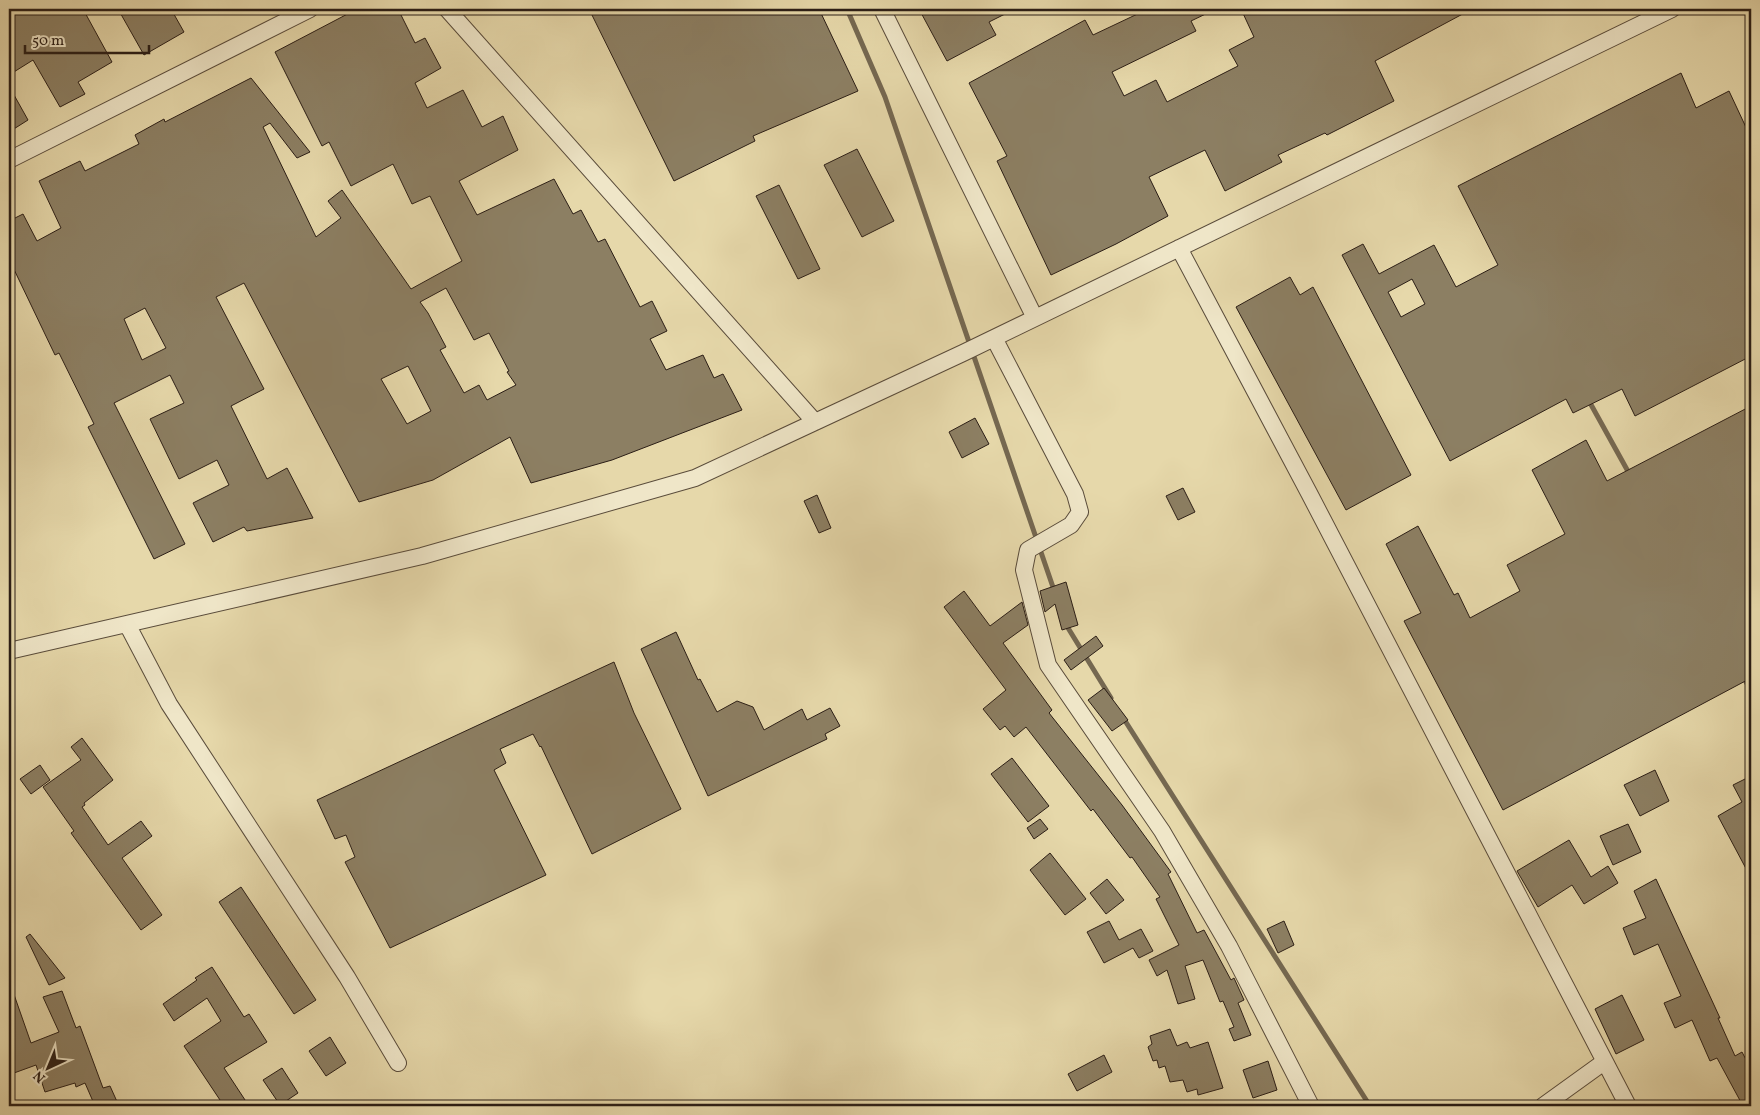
<svg xmlns="http://www.w3.org/2000/svg" width="1760" height="1115" viewBox="0 0 1760 1115" font-family="Vollkorn,serif">
  <style>
    .lines { fill: none; stroke-linecap: round; stroke-linejoin: round }
    .stream { stroke: #756851; stroke-width: 5 }
    .building { fill: #8c7f63; stroke: #2b1e16; fill-rule: evenodd }
    .minor-casing { stroke: #5a4c3b; stroke-width: 18 }
    .minor { stroke: #efe6c8; stroke-width: 16 }
  </style>
  <rect width="100%" height="100%" fill="#e6d8aa"/>
  <filter id="stains"><feTurbulence type="fractalNoise" baseFrequency=".004" numOctaves="4"/><feColorMatrix values="0 0 0 0 .2 0 0 0 0 .09 0 0 0 0 .02 0 0 0 .5 -.17"/></filter>
  <radialGradient id="worn" r=".72"><stop offset=".6" stop-color="#630" stop-opacity="0"/><stop offset="1" stop-color="#630" stop-opacity=".3"/></radialGradient>
  <g class="lines">
    <path class="stream" d="M847,9L885,97L1055,593
      M1589,401L1630,475
      M1065,623L1111,698
      M1743,676L1751,691
      M1122,716L1370,1106"/>
  </g>
  <path class="building" d="M9,9H83L112,62L78,82L85,94L60,107L33,60L9,75Z
    M118,9H171L184,32L144,55Z
    M357,9H398L415,43L425,38L441,68L415,83L427,108L463,90L482,127L503,116L518,150L459,181L477,215L554,179L573,214L581,210L598,242L605,239L640,307L652,301L667,331L650,339L666,370L703,355L714,378L723,374L742,410L612,460L531,483L510,437L433,480L359,502L244,283L216,297L264,389L231,406L267,479L287,468L313,518L247,531L244,527L213,542L193,503L229,485L217,460L179,479L150,419L184,403L170,375L114,403L185,544L154,559L88,427L94,424L59,353L55,355L9,259V221L23,214L37,241L61,228L39,181L80,161L85,171L139,144L135,135L164,119L165,122L251,78L310,152L297,158L270,123L263,127L316,237L341,218L328,201L342,190L411,289L462,261L430,196L412,204L393,164L351,186L329,142L322,146L275,52ZM446,288L474,340L489,333L509,371L507,372L516,385L487,400L479,385L464,393L440,350L446,347L428,313L420,302ZM145,308L166,348L142,360L124,319ZM408,366L431,411L407,424L381,379Z
    M589,9H819L858,91L753,136L755,141L674,181Z
    M919,9H1015L989,22L996,35L947,61Z
    M1148,9H1216L1191,21L1196,31L1112,72L1124,96L1156,80L1167,102L1238,66L1229,50L1254,37L1241,9H1472L1375,61L1394,101L1327,135L1325,133L1278,155L1282,162L1225,191L1205,150L1149,177L1168,216L1116,244L1051,275L997,161L1007,156L969,83L1085,20L1093,35Z
    M1681,73L1696,108L1729,91L1751,138V356L1635,416L1622,389L1573,413L1566,399L1450,461L1342,255L1363,244L1379,274L1434,245L1456,287L1498,265L1458,186ZM1412,279L1425,304L1401,317L1388,292Z
    M9,86L28,120L9,132Z
    M857,149L894,221L862,237L824,165Z
    M779,185L820,269L798,279L756,196Z
    M1290,277L1300,295L1313,287L1411,475L1346,510L1236,307Z
    M1751,406V678L1503,810L1404,621L1421,613L1386,544L1418,526L1454,595L1458,593L1470,618L1520,591L1507,565L1565,534L1532,470L1586,440L1607,481Z
    M975,418L989,444L962,458L949,432Z
    M1183,488L1195,512L1178,520L1166,496Z
    M817,495L831,528L819,533L804,501Z
    M1066,582L1078,625L1062,630L1055,604L1045,612L1040,591Z
    M964,591L990,626L1022,602L1028,625L1003,643L1052,710L1049,713L1122,805L1171,872L1168,874L1197,933L1204,930L1231,980L1234,978L1244,1000L1238,1003L1251,1035L1234,1041L1229,1029L1234,1027L1223,1001L1220,1002L1203,960L1185,966L1195,999L1178,1004L1167,970L1157,976L1149,960L1179,945L1156,899L1160,897L1132,857L1130,858L1093,809L1091,811L1026,727L1014,737L1005,726L1000,730L983,709L1006,690L944,607Z
    M676,632L698,680L700,679L717,712L737,701L753,707L764,730L802,709L807,720L830,708L840,726L825,734L827,739L708,796L641,649Z
    M1096,636L1103,646L1071,670L1064,660Z
    M614,662L634,713L681,809L592,854L541,746L540,747L533,734L500,749L506,763L494,770L546,875L390,948L345,862L355,857L346,835L335,839L317,800Z
    M1104,688L1128,720L1112,731L1088,700Z
    M82,738L113,780L84,803L85,805L82,807L108,845L141,821L152,836L122,858L162,915L141,930L71,833L74,831L43,787L81,760L71,747Z
    M1012,758L1049,806L1028,822L991,774Z
    M40,765L50,780L31,794L20,779Z
    M1655,770L1669,801L1640,816L1624,785Z
    M1751,776V878L1718,816L1742,802L1733,785Z
    M1040,819L1048,829L1034,839L1027,828Z
    M1628,824L1641,852L1613,865L1600,836Z
    M1569,840L1591,877L1608,866L1618,883L1584,904L1572,885L1538,907L1517,871Z
    M1050,853L1086,899L1065,915L1030,870Z
    M1107,879L1124,900L1106,914L1090,893Z
    M1656,879L1720,1018H1718L1735,1056L1742,1052L1751,1069V1106H1743L1717,1058L1710,1061L1692,1020L1675,1028L1664,1003L1681,996L1658,944L1634,955L1623,928L1646,918L1634,891Z
    M241,887L316,1000L294,1014L219,902Z
    M1109,921L1119,940L1141,929L1153,951L1139,958L1133,948L1104,963L1087,932Z
    M1284,921L1294,945L1278,953L1267,929Z
    M30,934L65,978L49,985L26,937Z
    M212,967L244,1017L249,1014L267,1042L224,1068L249,1106H224L184,1046L221,1021L207,998L174,1021L163,1004L197,980L195,978Z
    M11,986L31,1043L59,1032L43,997L62,991L76,1028L80,1026L103,1088L110,1086L119,1106H95L85,1083L76,1087L75,1083L45,1092L36,1065L14,1073L9,1059V987Z
    M1622,995L1644,1040L1616,1054L1595,1009Z
    M1170,1029L1177,1046L1187,1042L1190,1048L1208,1042L1223,1088L1198,1095L1197,1089L1187,1092L1183,1080L1170,1082L1165,1066L1159,1068L1157,1060L1153,1061L1148,1047L1152,1044L1150,1036Z
    M330,1037L346,1063L326,1076L309,1051Z
    M1104,1055L1112,1072L1077,1091L1068,1074Z
    M1268,1061L1277,1090L1253,1098L1243,1070Z
    M282,1068L298,1093L280,1105L263,1080Z"/>
  <g class="lines">
    <defs>
      <path id="minor" d="M447,9L815,422
        M882,9L1035,318
        M9,160L310,9
        M1179,248L1309,493L1628,1106
        M994,338L1075,494L1080,512L1071,525L1028,550L1024,570L1048,665L1162,831L1229,946L1311,1106
        M127,624L169,704L347,977L398,1063
        M9,651L422,556L695,478L963,353L1672,9
        M1543,1106L1604,1062"/>
    </defs>
    <use href="#minor" class="minor-casing"/>
    <use href="#minor" class="minor"/>
  </g>
  <rect width="1760" height="1115" fill="none" stroke="#e6d8aa" stroke-width="30"/>
  <rect x="10" y="10" width="1740" height="1095" fill="none" stroke="#2b1e16" stroke-width="2.5"/>
  <rect x="15" y="15" width="1730" height="1085" fill="none" stroke="#2b1e16"/>
  <g transform="translate(48 1068) rotate(224)" stroke="#efe6c8" stroke-width="4" paint-order="stroke">
  <path d="M0-4L9 19L0 12L-9 19Z" fill="#2b1e16"/>
  <text y="-8" font-size="14" font-weight="bold" text-anchor="middle" fill="#2b1e16">N</text>
  </g>
  <path d="M25 45v8h124v-8" fill="none" stroke="#2b1e16" stroke-width="2.5"/>
  <text x="32" y="45" font-size="15" fill="#2b1e16" stroke="#efe6c8" stroke-width="4" paint-order="stroke">50 m</text>
  <rect width="100%" height="100%" filter="url(#stains)"/>
  <rect width="100%" height="100%" fill="url(#worn)"/>
</svg>
